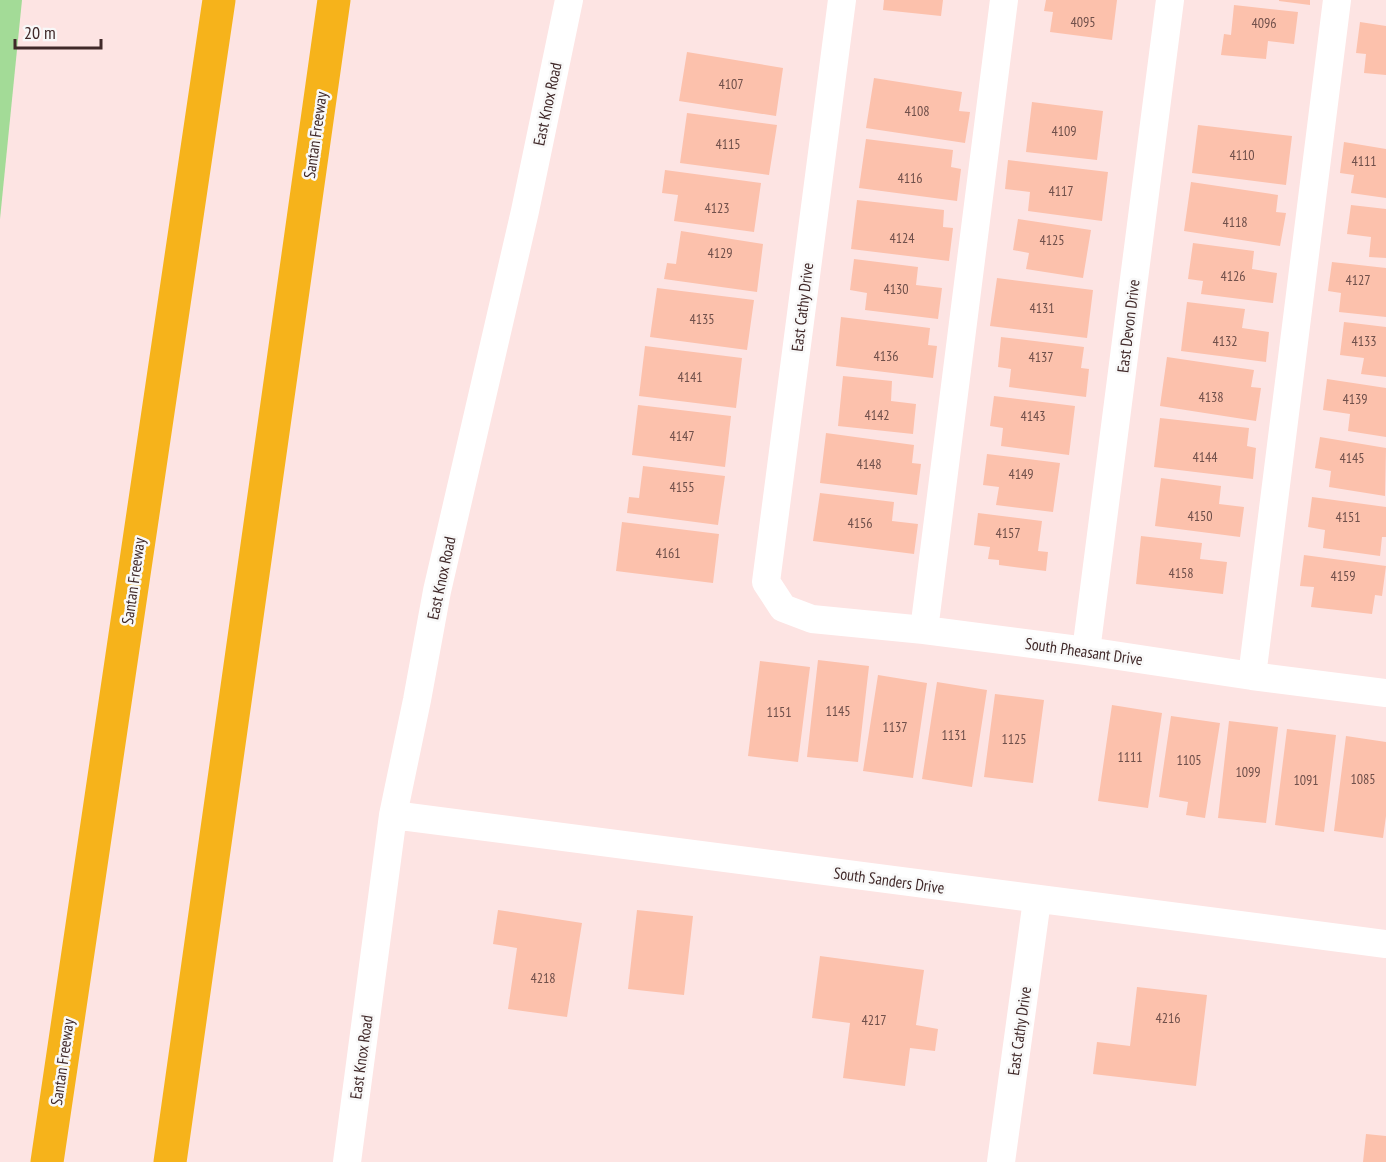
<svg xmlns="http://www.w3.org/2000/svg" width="1386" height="1162" viewBox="0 0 1386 1162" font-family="'PT Sans Narrow',sans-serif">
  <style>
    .green { fill: #a3db97 }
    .building { fill: #fcc1ac }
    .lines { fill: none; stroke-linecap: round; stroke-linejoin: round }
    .minor { stroke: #fff; stroke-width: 28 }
    .highway { stroke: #f6b31b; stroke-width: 33 }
    .labels { text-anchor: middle; stroke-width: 5; stroke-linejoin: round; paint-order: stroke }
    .number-label { font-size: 14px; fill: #6f4f4a }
    .street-label { font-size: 16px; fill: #402929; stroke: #f8f8f8 }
  </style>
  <rect width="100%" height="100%" fill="#fde4e3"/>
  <path class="green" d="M0,0H22L0,219Z"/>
  <path class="building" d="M884,0H943L941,16L883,10Z
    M1046,0H1117L1112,40L1050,32L1053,12L1044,11Z
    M1279,0H1310V5L1279,1Z
    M1234,5L1298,12L1294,44L1268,41L1266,59L1221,55L1224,34L1231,35Z
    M1360,22L1386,26V75L1364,73L1366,54L1356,53Z
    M687,52L783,68L776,116L679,101Z
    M874,78L962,92L959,111L970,112L965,143L866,128Z
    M1032,102L1103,111L1097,160L1026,152Z
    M687,113L777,125L769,175L680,163Z
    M1198,125L1292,136L1286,185L1192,173Z
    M866,139L953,150L951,167L961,169L957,201L859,188Z
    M1344,142L1386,149V198L1351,193L1354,175L1340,173Z
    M1008,160L1108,172L1102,221L1028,211L1030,192L1005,189Z
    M665,170L761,183L754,232L674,221L678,195L662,193Z
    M1191,182L1278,195L1276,212L1286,213L1280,246L1184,231Z
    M857,200L944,210L943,227L953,228L949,261L851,249Z
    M1351,205L1386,209V258L1369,257L1371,237L1347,234Z
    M1018,219L1091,230L1083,278L1026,269L1029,253L1013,250Z
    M681,231L763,244L757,292L664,279L667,263L676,264Z
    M1193,243L1254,251L1252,269L1277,273L1273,303L1201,294L1203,281L1188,279Z
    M854,259L918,267L916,285L942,288L938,319L865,310L867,293L850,290Z
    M1332,262L1386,268V317L1339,312L1341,293L1328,291Z
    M997,278L1093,290L1087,338L990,326Z
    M657,288L754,300L747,350L650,337Z
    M1187,302L1245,309L1242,328L1269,332L1266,362L1181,351Z
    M841,317L930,328L928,345L937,346L933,378L836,366Z
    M1344,322L1386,327V377L1361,374L1364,358L1340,355Z
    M1001,337L1084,347L1081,368L1089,369L1086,397L1009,387L1011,369L998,367Z
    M645,346L742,358L736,408L639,396Z
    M1167,357L1254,370L1251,387L1261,388L1256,421L1160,406Z
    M843,376L892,381L891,401L916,404L913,434L838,426Z
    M1327,379L1386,388V437L1348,431L1350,414L1323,410Z
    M994,396L1075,406L1069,455L1001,446L1003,428L990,426Z
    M638,405L731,416L725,467L632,455Z
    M1160,418L1249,428L1247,446L1256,448L1253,479L1154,467Z
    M826,433L914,445L912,463L921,464L917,495L820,483Z
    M1320,437L1386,448L1385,496L1329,487L1331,471L1315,468Z
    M987,454L1060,463L1053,512L996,505L999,487L983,485Z
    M643,466L725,476L718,525L627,513L629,497L639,498Z
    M1161,478L1221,486L1219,504L1244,507L1240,537L1155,526Z
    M820,493L894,502L892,521L918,524L914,554L813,541Z
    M1312,497L1386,507V537H1382L1380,556L1323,548L1325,530L1308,527Z
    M978,513L1042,521L1038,551L1048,552L1046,571L999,565V560L988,559L990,547L974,545Z
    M622,522L719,534L713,583L616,571Z
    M1141,536L1202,543L1200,559L1227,562L1223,594L1136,584Z
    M1304,555L1386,566L1382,596L1375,595L1372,614L1311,607L1314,587L1300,586Z
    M818,660L869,666L858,762L807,757Z
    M760,661L810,667L798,762L748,756Z
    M878,675L927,683L913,778L863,771Z
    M937,682L987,690L972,787L922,779Z
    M995,694L1044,700L1033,783L984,777Z
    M1112,705L1162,713L1148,808L1098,801Z
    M1171,716L1220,723L1205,818L1186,815L1188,802L1159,797Z
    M1229,721L1278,727L1266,823L1218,818Z
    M1287,729L1336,735L1324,832L1275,825Z
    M1346,736L1386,742V816L1383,838L1334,831Z
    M498,910L582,923L567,1017L508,1009L517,948L493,944Z
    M637,910L693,916L684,995L628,989Z
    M820,956L924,970L916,1025L938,1029L935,1051L910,1048L905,1086L843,1078L850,1023L812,1018Z
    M1137,987L1207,995L1196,1086L1093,1074L1097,1042L1130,1046Z
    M1366,1134L1386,1136V1162H1363Z"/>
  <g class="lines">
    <path class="minor" d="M842,0L766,582L783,608L812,619L924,630L1086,651L1252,676L1386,693
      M924,630L1004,0
      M1086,651L1170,0
      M1252,676L1337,0
      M393,815L1386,944
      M347,1162L393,815L417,700L437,591L525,211L569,0
      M1001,1162L1037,900"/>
    <path class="highway" d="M47,1162L219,0
      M170,1162L334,0"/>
  </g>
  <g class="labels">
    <g class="number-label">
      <text x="1083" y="27">4095</text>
      <text x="1264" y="28">4096</text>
      <text x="731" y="89">4107</text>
      <text x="917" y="116">4108</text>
      <text x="1064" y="136">4109</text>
      <text x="728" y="149">4115</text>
      <text x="1242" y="160">4110</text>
      <text x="1364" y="166">4111</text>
      <text x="910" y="183">4116</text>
      <text x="1061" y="196">4117</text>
      <text x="717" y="213">4123</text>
      <text x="1235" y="227">4118</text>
      <text x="902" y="243">4124</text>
      <text x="1052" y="245">4125</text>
      <text x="720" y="258">4129</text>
      <text x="1233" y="281">4126</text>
      <text x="1358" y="285">4127</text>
      <text x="896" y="294">4130</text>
      <text x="1042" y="313">4131</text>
      <text x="702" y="324">4135</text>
      <text x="1225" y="346">4132</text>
      <text x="1364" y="346">4133</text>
      <text x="886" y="361">4136</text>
      <text x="1041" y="362">4137</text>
      <text x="690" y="382">4141</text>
      <text x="1211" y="402">4138</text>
      <text x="1355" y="404">4139</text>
      <text x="877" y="420">4142</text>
      <text x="1033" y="421">4143</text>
      <text x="682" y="441">4147</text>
      <text x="1205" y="462">4144</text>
      <text x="1352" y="463">4145</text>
      <text x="869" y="469">4148</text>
      <text x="1021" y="479">4149</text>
      <text x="682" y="492">4155</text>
      <text x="1200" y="521">4150</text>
      <text x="1348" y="522">4151</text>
      <text x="860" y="528">4156</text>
      <text x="1008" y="538">4157</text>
      <text x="668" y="558">4161</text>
      <text x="1181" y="578">4158</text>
      <text x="1343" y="581">4159</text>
      <text x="838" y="716">1145</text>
      <text x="779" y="717">1151</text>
      <text x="895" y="732">1137</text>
      <text x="954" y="740">1131</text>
      <text x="1014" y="744">1125</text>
      <text x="1130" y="762">1111</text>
      <text x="1189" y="765">1105</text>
      <text x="1248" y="777">1099</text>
      <text x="1363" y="784">1085</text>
      <text x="1306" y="785">1091</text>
      <text x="543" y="983">4218</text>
      <text x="1168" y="1023">4216</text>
      <text x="874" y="1025">4217</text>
    </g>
    <g class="street-label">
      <text transform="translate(547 104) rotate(-78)" y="6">East Knox Road</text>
      <text transform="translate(315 135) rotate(-82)" y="6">Santan Freeway</text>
      <text transform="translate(802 307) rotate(-83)" y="6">East Cathy Drive</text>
      <text transform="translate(1128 326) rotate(-83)" y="6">East Devon Drive</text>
      <text transform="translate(441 578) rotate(-78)" y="6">East Knox Road</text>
      <text transform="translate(133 581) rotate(-82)" y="6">Santan Freeway</text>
      <text transform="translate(1084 651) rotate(8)" y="6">South Pheasant Drive</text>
      <text transform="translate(889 880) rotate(8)" y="6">South Sanders Drive</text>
      <text transform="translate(1019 1031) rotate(-82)" y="6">East Cathy Drive</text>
      <text transform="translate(361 1057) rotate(-82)" y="6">East Knox Road</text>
      <text transform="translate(62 1062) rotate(-82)" y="6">Santan Freeway</text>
    </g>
  </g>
  <path d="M15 39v9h86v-9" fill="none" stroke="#402929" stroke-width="3"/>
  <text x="24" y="39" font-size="18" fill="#402929" stroke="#f8f8f8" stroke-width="4.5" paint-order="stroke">20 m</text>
</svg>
